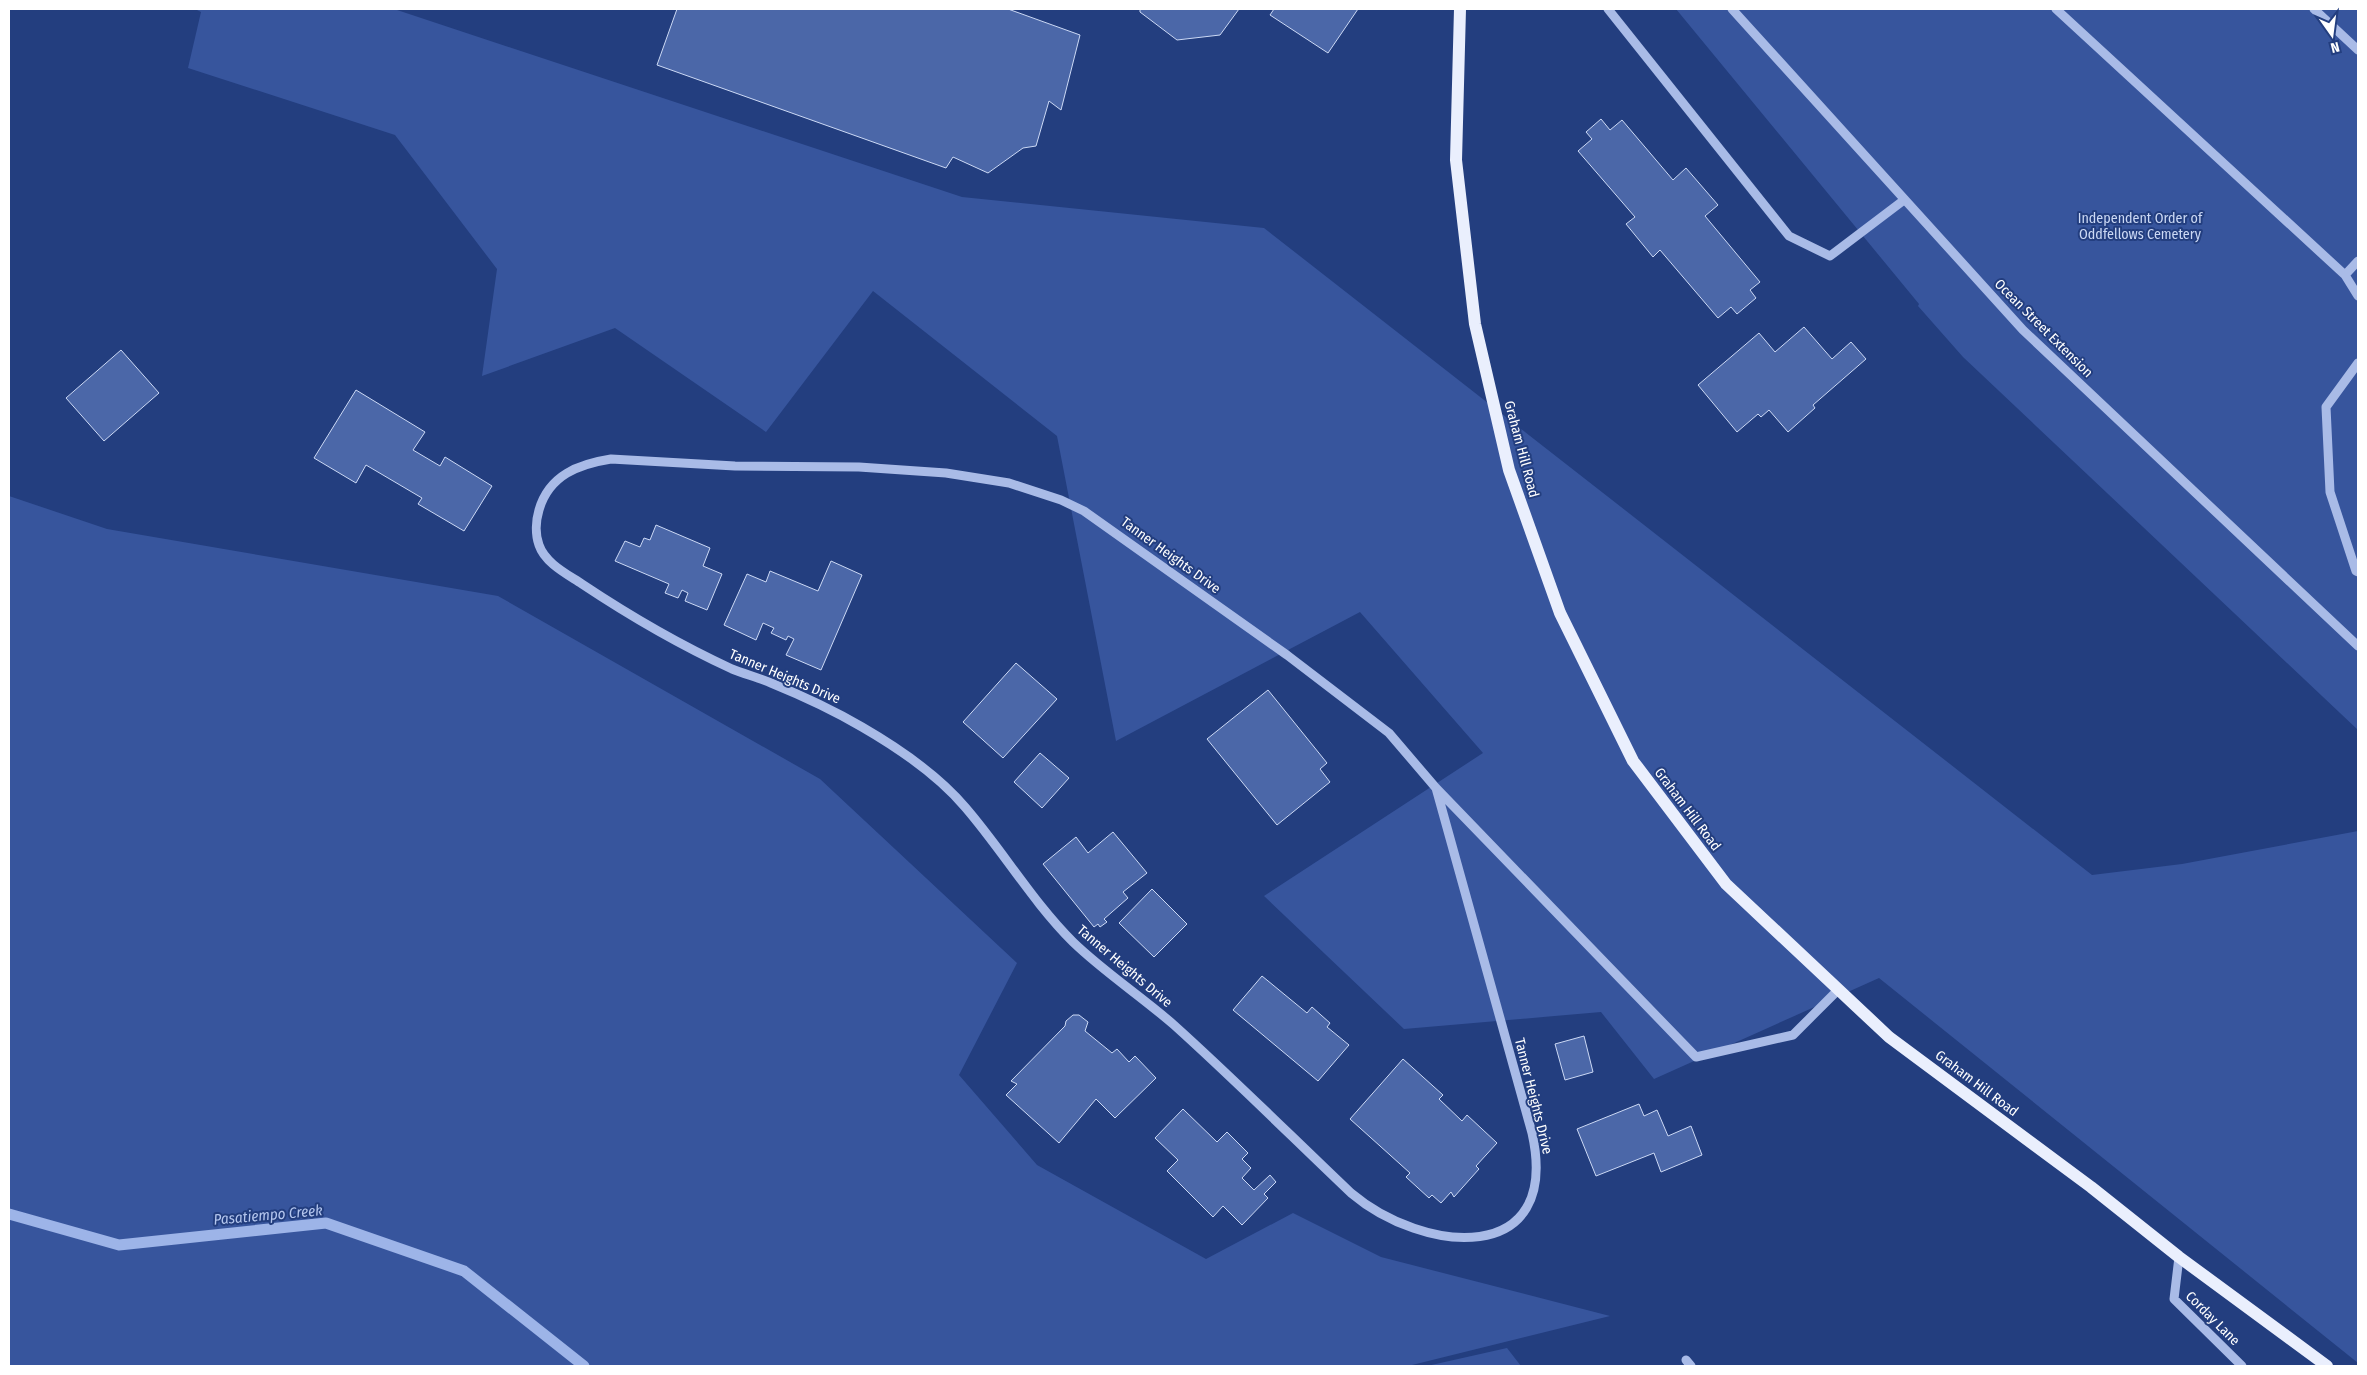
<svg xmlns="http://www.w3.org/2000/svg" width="2367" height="1375" viewBox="0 0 2367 1375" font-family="'Fira Sans Condensed',sans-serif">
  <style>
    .green { fill: #37559d }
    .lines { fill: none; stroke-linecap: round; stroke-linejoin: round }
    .stream { stroke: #9db4e8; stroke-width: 11 }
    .building { fill: #4b67a8; stroke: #ccd9f5 }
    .minor { stroke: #a9bbe7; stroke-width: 9 }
    .major { stroke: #eaeffd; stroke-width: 12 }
    .labels { text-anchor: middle; stroke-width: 4; stroke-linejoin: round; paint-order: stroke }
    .park-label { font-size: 14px; fill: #ccd9f5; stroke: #233e7f }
    .street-label { font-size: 14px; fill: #fff; stroke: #233e7f }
    .water-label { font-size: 15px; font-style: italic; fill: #b4c6ee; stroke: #233e7f }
  </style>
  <rect width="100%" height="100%" fill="#233e7f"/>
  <path class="green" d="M195,9H394L962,197L1264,228L2092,875L2182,864L2358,831V1363L1879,978L1654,1079L1601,1012L1404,1029L1264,896L1483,753L1360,612L1116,741L1057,436L873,291L766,432L615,328L482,376L497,269L395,135L188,68L201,12Z
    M1676,9H2358V730L1963,357L1918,306L1919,304Z
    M9,496L107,529L498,596L820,779L1017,963L959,1075L1037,1165L1206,1259L1293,1213L1381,1257L1610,1316L1408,1366H9Z
    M1507,1348L1521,1366H1427Z"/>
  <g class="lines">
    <path class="stream" d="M9,1214L119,1245L326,1223L464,1271L584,1366"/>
  </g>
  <path class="building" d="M677,9H1008L1080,35L1061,110L1049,101L1036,146L1023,148L988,173L953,157L946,168L657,65Z
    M1140,9H1239L1220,35L1177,40L1140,12Z
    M1274,9H1358L1328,53L1270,15Z
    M1601,119L1610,130L1622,120L1673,180L1686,168L1718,205L1705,216L1760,282L1750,290L1756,298L1737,314L1731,307L1718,318L1660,250L1653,257L1626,224L1635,217L1578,151L1592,139L1586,132Z
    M1804,327L1832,359L1851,342L1866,359L1813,405L1815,408L1788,432L1769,410L1761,417L1758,414L1737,432L1698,385L1759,333L1775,352Z
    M121,350L159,393L104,441L66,398Z
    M356,390L425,432L413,450L440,466L445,457L492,486L464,531L418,504L422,498L366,465L356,483L314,458Z
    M656,525L710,548L703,566L722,574L707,610L685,601L688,593L682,590L678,598L665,593L669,584L615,561L625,541L640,547L644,538L650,540Z
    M831,561L862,575L821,670L786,655L794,639L788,636L786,640L771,633L774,628L763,623L756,640L724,625L747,574L766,582L770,571L818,591Z
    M1016,663L1057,699L1003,758L963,722Z
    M1268,690L1327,763L1320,769L1330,782L1277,825L1207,739Z
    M1040,753L1069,778L1042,808L1014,782Z
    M1113,832L1147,873L1123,892L1128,898L1104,919L1107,922L1100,927L1098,924L1094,927L1043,864L1076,837L1088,853Z
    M1152,889L1187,924L1154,957L1119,923Z
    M1262,976L1307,1013L1312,1007L1330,1023L1327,1027L1349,1045L1318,1081L1233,1010Z
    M1073,1015H1079L1088,1022L1085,1031L1112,1053L1117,1049L1129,1062L1135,1056L1156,1078L1115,1118L1096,1099L1059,1143L1006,1095L1017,1084L1011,1081L1065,1026L1066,1021Z
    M1584,1036L1593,1072L1565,1080L1555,1044Z
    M1403,1059L1443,1095L1439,1099L1462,1121L1467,1115L1497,1143L1476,1166L1479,1169L1454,1197L1451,1192L1441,1203L1432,1195L1429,1198L1406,1177L1410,1173L1350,1119Z
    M1639,1104L1644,1116L1657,1110L1668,1136L1691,1126L1702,1155L1661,1172L1654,1153L1596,1176L1577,1129Z
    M1183,1109L1217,1142L1227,1132L1248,1153L1242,1159L1251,1168L1242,1178L1254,1190L1270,1175L1276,1182L1264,1194L1268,1198L1242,1225L1223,1206L1213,1217L1167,1171L1178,1160L1155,1138Z"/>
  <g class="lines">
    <path class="minor" d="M1608,9L1789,236L1830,256L1904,200
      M1732,9L2023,330L2358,646
      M2056,9L2345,275L2358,296
      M2314,9L2358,50
      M2345,275L2358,261
      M2358,363L2326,407L2330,492L2356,571L2358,572
      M1436,788L1532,1133C1562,1268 1423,1254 1351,1193C1292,1137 1234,1079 1174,1025C1141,996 1104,972 1073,942C1032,901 1003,851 965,807C937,774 900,749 862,727C833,710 803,696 771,683C759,678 745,674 732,669C680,645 630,616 582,584C567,574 545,563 539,545C535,534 536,520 539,510C549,475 579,464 611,459L735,466L859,467L946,473L1009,483L1061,500L1084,511L1287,655L1389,733L1436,788L1696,1057L1793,1035L1838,990
      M2179,1257L2174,1299L2242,1366
      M1686,1360L1691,1366"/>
    <path class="major" d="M1460,9L1456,160L1475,324L1509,470L1560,613L1633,761L1726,884L1889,1037L2091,1187L2179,1257L2327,1366"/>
  </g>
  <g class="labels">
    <g class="park-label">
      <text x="2140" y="223">Independent Order of<tspan x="2140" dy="16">Oddfellows Cemetery</tspan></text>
    </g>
    <g class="street-label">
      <text transform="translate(2044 328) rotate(45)" y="5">Ocean Street Extension</text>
      <text transform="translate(1522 449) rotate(75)" y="5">Graham Hill Road</text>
      <text transform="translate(1171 555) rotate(36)" y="5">Tanner Heights Drive</text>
      <text transform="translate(785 676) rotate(23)" y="5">Tanner Heights Drive</text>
      <text transform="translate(1688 809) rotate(53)" y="5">Graham Hill Road</text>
      <text transform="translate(1125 966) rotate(40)" y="5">Tanner Heights Drive</text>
      <text transform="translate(1977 1083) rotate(37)" y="5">Graham Hill Road</text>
      <text transform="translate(1534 1096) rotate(76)" y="5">Tanner Heights Drive</text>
      <text transform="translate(2213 1318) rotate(45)" y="5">Corday Lane</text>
    </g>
    <g class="water-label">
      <text transform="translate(268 1215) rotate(-5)" y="5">Pasatiempo Creek</text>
    </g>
  </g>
  <rect width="2367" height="1375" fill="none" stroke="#ffffff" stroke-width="20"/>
  <g transform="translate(2332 35) rotate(166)" stroke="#233e7f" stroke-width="4" paint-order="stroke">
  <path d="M0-4L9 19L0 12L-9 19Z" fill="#ffffff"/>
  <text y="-8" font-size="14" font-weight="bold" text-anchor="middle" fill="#ffffff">N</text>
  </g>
</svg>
